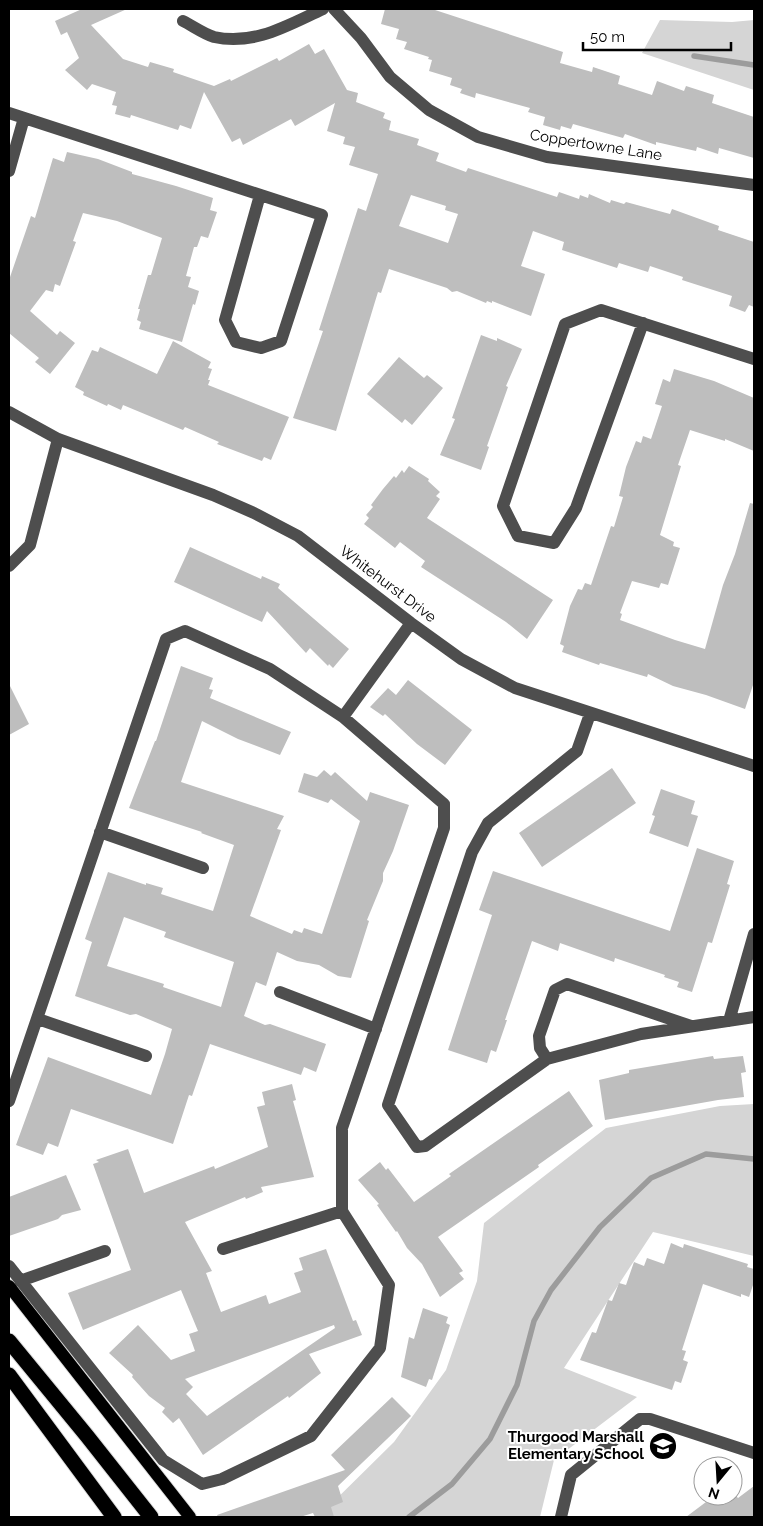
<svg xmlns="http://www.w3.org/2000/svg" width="763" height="1526" viewBox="0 0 763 1526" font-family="Raleway,sans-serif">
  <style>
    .green { fill: #d5d5d5 }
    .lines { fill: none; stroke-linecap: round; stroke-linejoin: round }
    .stream { stroke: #9c9c9c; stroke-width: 5.5 }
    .building { fill: #bebebe; fill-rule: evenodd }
    .major-casing { stroke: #dbdbdb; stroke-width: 14 }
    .highway-casing { stroke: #dbdbdb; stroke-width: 17 }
    .minor { stroke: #4e4e4e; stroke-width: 12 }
    .major { stroke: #000; stroke-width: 12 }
    .highway { stroke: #000; stroke-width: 15 }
    .labels { text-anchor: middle; stroke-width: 4; stroke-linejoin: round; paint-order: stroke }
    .street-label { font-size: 15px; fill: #000; stroke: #fff }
    .poi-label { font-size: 15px; font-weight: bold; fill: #000; stroke: #fff; text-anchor: end }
  </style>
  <rect width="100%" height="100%" fill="#fff"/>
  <path class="green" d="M660,20L732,22L754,20V90L642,53Z
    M754,1104V1256L653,1232L564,1368L637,1397L554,1460L540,1517H318L394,1442L446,1370L477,1281L484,1223L606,1128L720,1106Z"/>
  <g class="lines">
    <path class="stream" d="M694,56L754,65
      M409,1517L452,1484L490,1439L517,1385L534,1321L551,1290L600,1227L651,1178L706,1154L754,1159"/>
  </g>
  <path class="building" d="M82,9H127L91,25L123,59L148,67L150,62L174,69L173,72L214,86L230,79L231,81L277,58L279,61L309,44L315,54L324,49L347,90L358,93L356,102L385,113L383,118L391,121L389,130L419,139L417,145L439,153L436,161L466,172L468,168L557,197L559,192L579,199L580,195L588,198L589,194L610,203L611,200L624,204L626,202L670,214L672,209L719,226L718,230L754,242V307L749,305L745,312L729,306L732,296L682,280L683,277L650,266L648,272L619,263L617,268L562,250L564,242L533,231L521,266L545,274L531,316L492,301V303L487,301L486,303L457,291L452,292L447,288L389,269L381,293L378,292L374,305L336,431L293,418L323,331L319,330L358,208L366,211L378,174L349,165L355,147L343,144L345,137L327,131L335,103L295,126L291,119L243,145L240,138L232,142L204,92L191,129L180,125L178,130L131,115L130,118L115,114L117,106L112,105L116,92L92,84L87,90L65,70L79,58L67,32L61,35L55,21ZM411,195L446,206L445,210L458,214L448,243L399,226Z
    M385,9H432L563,52L560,63L592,72L593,67L620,76L618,84L652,95L657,81L684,91L686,86L714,95L712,103L754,117V158L719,148L718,154L697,147L696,151L656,142V145L625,134L623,138L573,124L571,129L561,126L560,130L543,125L545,117L528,112L530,108L476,93L475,98L460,93L462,89L450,85L452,78L429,71L432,60L428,59L429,57L404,49L407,42L396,39L399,29L381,24Z
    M67,152L98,159L132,172V174L176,186L213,198L210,210L217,212L208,238L201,236L197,247H194L186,276L191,277L188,287L199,291L195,305L193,304L182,342L139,329L141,322L137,320L140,309H138L146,282L148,275H151L162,238L117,221L83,213L73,241L76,242L60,286L55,284L53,292L46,290L30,311L57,335L60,331L75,343L50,374L35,362L39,358L9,333V280L31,216L35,218L53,158L64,162Z
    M481,335L497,341V338L522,349L506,386L508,387L487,446L489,447L481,470L440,455L455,419L452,418Z
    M173,341L211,362L208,368L212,369L208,380H210L208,385L289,417L271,460L264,457L262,461L217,444L219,442L185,427L183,430L123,405L121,410L108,404L107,406L83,395L84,392L75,387L92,350L98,352L100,347L157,374Z
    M399,357L424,378L427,375L443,388L412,425L405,419L402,423L367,394Z
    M674,369L714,381L754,398V451L725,439V441L690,430L678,465L681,466L660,535L674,542L673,546L680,548L668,585L661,583L659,588L632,581L620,613L622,614L620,620L675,640L705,649L723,585L735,554L750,503L754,504V682L745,709L706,695L673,686L648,674L647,677L600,663L599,665L562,652L564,646L560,644L570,606L578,589L582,590L585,583L591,585L611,526L614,527L623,497L619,496L626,467L636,441L641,443L643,436L651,439L662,406L655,404L663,379L670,382Z
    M409,466L429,479L428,481L440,492L436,496L440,499L427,518L553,600L527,639L506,622L421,567L425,561L400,542L395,548L364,524L369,518L366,515L373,507L371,505L383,489L394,476L396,478L402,470L404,473Z
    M190,547L261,579L262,576L280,584L278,588L349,649L333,668L329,664L328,666L310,648L306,653L267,611L262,622L174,582Z
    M181,666L213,678L209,689L213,690L210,698L291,732L280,755L238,739L202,721L181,782L284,816L277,829L281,830L250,916L292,934L294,930L302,933L304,928L322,934L360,821L331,799L328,803L298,792L304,773L317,777L324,770L331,776L335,772L367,801L370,792L409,805L393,851L383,873V881L367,920L369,921L351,978L338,976L319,965L297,961L277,952L266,986L256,982L244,1016L265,1025L270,1024L326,1044L316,1072L304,1067L301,1075L210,1044L192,1096L189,1095L173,1144L71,1109L58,1147L48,1143L43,1155L16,1145L48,1057L151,1095L165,1054L172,1029L136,1014L130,1015L75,996L92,942L85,939L108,872L146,885V883L163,888L161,894L213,911L234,845L201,833L202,832L129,808L155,741H156ZM124,917L166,932L164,937L234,962L221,1007L163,987L164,984L107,966Z
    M408,680L472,730L445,765L417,744L385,714L383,716L370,707L388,688L396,695Z
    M9,684L29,724L9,735Z
    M612,768L636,803L542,867L519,833Z
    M661,789L695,801L691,814L698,816L688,847L649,833L655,816L652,815Z
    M697,848L734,861L727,884L730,885L712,943L708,942L692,992L677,987L679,982L664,977L665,975L615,958L614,962L560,943L558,951L532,941L505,1020H507L496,1052L491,1050L487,1063L448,1050L492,915L479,910L493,871L670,931Z
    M713,1056L714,1059L743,1056L746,1072L741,1073L744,1097L718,1100L605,1120L599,1080L629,1073V1070Z
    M292,1084L296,1100L293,1101L314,1177L261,1187L263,1192L246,1199L245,1197L185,1222L212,1271L206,1273L221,1312L266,1295L269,1304L301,1292L294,1273L303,1270L299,1258L326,1249L353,1321L356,1320L362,1335L309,1354L321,1373L289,1398L288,1396L203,1455L179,1418L173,1423L162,1412L165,1408L149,1396L132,1377L133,1375L109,1353L138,1325L171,1360L195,1351L189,1334L198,1331L181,1290L83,1330L68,1293L131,1270L93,1164L99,1162L96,1160L128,1149L144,1193L214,1166L215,1169L268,1147L257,1107L265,1105L262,1092ZM334,1325L335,1328L207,1416L186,1394L193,1387L185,1379Z
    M569,1091L593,1126L538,1165L539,1167L438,1237L463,1271L459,1273L464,1279L440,1297L422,1264L407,1248L397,1231L396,1232L377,1205L379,1204L358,1180L380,1162L386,1170L388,1168L414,1202L451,1176L449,1174Z
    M66,1175L81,1210L62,1215L58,1219L9,1236V1197Z
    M671,1243L683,1248L684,1244L748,1264L747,1267L754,1269V1282L749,1297L741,1294V1297L703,1284L682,1350L686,1351L683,1360L688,1362L681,1383L675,1381L672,1390L580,1360L592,1332L596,1333L608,1300L612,1301L619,1283L626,1285L634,1262L644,1266L647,1258L664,1264Z
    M423,1308L448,1317L446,1323L450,1325L432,1380L429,1379L426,1387L401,1377L409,1337L414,1339Z
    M392,1397L411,1416L338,1486L343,1502L331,1507L334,1517H315L313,1513L300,1517H218L217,1515L345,1470L331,1455Z
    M754,1486V1517H686L714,1496H736L738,1498Z"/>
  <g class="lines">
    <defs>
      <path id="major" d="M9,1286L190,1517"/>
      <path id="highway" d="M9,1341L87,1436L151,1517
        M9,1375L114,1517"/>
    </defs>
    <use href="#major" class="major-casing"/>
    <use href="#highway" class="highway-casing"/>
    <path class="minor" d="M334,9L361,38L390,77L429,110L478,137L547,157L754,185
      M183,21C193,26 204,34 214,37C254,46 288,25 323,9
      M9,113L322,215L281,341L261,348L236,342L225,320L260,195
      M9,171L24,118
      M643,323L576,508L554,543L518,536L503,506L565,324L601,310L754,359
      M9,412L58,439L213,495L254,513L298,536L411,623L461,659L515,688L754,766
      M9,566L30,545L58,439
      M590,714L577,751L488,823L472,852L388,1105L417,1147L425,1146L547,1059L641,1034L754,1017
      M343,717L411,623
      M100,832L203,868
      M280,992L376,1029
      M38,1019L146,1056
      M729,1021L754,934
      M547,1059L540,1048L539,1036L555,990L567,984L691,1026
      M9,1101L166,639L185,631L270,669L343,717L444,804V828L342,1128V1211L389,1285L380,1348L311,1436L222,1479L202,1484L163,1460L9,1266
      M223,1249L342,1211
      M20,1281L105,1251
      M561,1517L571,1475L640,1419H650L754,1453"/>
    <use href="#major" class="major"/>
    <use href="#highway" class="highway"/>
  </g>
  <defs>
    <symbol id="school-disc" viewBox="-11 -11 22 22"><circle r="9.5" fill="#000" stroke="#fff"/><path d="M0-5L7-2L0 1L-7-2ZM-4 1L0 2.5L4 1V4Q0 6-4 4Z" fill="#fff"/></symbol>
  </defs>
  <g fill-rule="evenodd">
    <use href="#school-disc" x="647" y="1430" width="32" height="32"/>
  </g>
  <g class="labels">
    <g class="street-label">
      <text transform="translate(596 145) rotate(9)" y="5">Coppertowne Lane</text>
      <text transform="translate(388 584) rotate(37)" y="5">Whitehurst Drive</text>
    </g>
    <g class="poi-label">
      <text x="644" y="1442">Thurgood Marshall<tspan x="644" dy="17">Elementary School</tspan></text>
    </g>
  </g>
  <rect width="763" height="1526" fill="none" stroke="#000000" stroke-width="20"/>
  <g transform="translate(718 1481) rotate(198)"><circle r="24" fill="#ffffff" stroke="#999999"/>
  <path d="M0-4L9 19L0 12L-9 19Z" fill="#000000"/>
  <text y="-8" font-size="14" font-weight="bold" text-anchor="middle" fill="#000000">N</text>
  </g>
  <path d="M583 42v8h148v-8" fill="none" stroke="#000000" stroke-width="2.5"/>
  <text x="590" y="42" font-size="15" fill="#000000" stroke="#ffffff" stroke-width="4" paint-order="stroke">50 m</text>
</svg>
